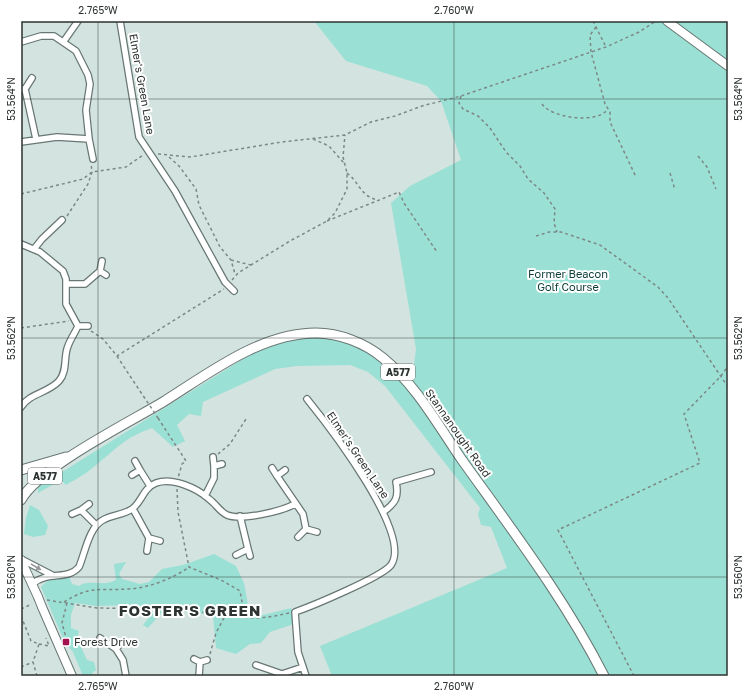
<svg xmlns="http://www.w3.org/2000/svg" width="749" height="697" viewBox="0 0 749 697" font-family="'Golos Text',sans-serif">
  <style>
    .green { fill: #9be0d4 }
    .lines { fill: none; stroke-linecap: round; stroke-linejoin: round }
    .street-casing { stroke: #687774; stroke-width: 8 }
    .secondary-casing { stroke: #687774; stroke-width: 10 }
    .primary-casing { stroke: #687774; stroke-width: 11 }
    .path { stroke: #7c8886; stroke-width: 1.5; stroke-dasharray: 3 3; stroke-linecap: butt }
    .street { stroke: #fff; stroke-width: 5.5 }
    .secondary { stroke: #fff; stroke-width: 8 }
    .primary { stroke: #fff; stroke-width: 9 }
    .secondary-bridge-casing { stroke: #687774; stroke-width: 10; stroke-linecap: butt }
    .path-bridge { stroke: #7c8886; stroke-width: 1.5; stroke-dasharray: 3 3; stroke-linecap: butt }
    .secondary-bridge { stroke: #fff; stroke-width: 8 }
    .oneway { fill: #969998 }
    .ticks { fill: none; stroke: #2c3331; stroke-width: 1; stroke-opacity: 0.45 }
    .poi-dot { fill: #a51252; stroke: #fff; stroke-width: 1.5 }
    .labels { text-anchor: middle; stroke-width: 4; stroke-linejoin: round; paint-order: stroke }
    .shield { fill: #fff; stroke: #6b706f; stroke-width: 1 }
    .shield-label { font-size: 10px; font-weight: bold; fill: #2c3331 }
    .street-label { font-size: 11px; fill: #2c3331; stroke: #fff }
    .park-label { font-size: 11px; fill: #10403a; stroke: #fff }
    .poi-label { font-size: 11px; fill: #2c3331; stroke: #fff; text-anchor: start }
    .district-label { font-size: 15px; font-weight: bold; letter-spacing: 1px; fill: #2c3331; stroke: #fff }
    .neatline { fill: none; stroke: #2c3331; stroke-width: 1.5 }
    .ticks-label { font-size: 10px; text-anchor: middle; fill: #2c3331 }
  </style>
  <rect width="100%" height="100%" fill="#d2e3e0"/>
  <path class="green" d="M314,21H728V676H332L320,646L507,568L491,527L481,525L478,514L480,508L385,386L368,372L350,365L297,366L275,369L203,402L201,416L189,414L177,425L185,441L173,447L152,428C124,438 117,448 95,466C86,474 76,479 66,485L61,480L38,493V487L251,354L279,342L302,337H323L343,340L362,346L397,374L528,545L412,380L416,349L391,203L410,186L461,160L441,101L427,86L346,61Z
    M30,505L39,510L48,526L45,535L33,537L24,534L26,518Z
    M214,554L236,566L244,583L250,616H259L291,608L294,617L291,625L270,632L261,643L250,644L236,654L216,648L213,615L164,610L148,628L143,625L154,611L133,605L96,606L75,603L71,615V628L79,631L77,638L87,660L94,662L96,670L92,673L93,676H83L73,652L65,643L41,587L47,581L69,576L72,584L79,586C89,579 104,587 116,580L114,564L126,562L119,574L122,579L140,584L149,582L162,569L183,565Z"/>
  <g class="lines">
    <defs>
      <path id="street" d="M120,21L139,137L175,191L225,282L234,291
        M64,41L78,21
        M21,42L41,36H54L76,51L88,75L90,84L86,110L89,139
        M21,89H25L32,78
        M25,89L36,139
        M21,142L57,137L89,139L93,159
        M21,244L40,252L63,271L66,279V304L78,326C75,333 69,341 67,349C64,359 67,372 59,381C48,393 30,393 21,407
        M34,249L42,239L62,220
        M102,261L100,271L106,275
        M67,284H85L100,271
        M78,326H88
        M213,457L214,466L222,464
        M272,468L277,476L285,470
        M140,470L150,486
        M132,475L140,470L135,461
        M277,476L303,514L306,529
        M205,496L214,478V466
        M133,509L149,538
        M81,510L96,525
        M383,512C396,503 399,497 396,482L431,472
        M72,514L81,510L89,504
        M240,516L248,549
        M298,537L306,529L317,532
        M147,551L149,538L160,541
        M236,555L248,549L250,556
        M21,559L52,575
        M32,584C50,570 67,581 79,567C85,553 89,527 103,520C112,515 123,515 132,509C142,502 143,488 156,483C172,477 197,488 209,499C216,504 220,512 227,515C242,521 282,511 295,504
        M100,638L116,649L121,643
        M116,649L123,660L126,676
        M194,659L200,662L207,660
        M256,665L282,674L303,667
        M199,676L200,662
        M306,676L298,652L295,612C312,606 382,577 391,565C413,534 328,425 307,399"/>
      <path id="secondary" d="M667,21L728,66
        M21,560L38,597
        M42,607L72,676"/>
      <path id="primary" d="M21,470L66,457
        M21,500C38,468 128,423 163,402C208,374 260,333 316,333C339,333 365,343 383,358C416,385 438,425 462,460C512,530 565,599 604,676"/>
    </defs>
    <use href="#street" class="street-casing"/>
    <use href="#secondary" class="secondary-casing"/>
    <use href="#primary" class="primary-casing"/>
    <path class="path" d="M593,21L606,47
      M596,27L590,35L591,52L605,104L610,112V122L636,177
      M461,96L459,103L463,109L478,116L490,128L506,152L520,166L528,179L544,193L555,209L554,223L557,232
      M542,104C551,118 597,124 607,110
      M313,139L329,146L344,163
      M158,154L190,157L282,142L345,135L371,122L395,116L422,106L461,96L606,47L639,32L656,21
      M698,156L707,167L716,189
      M169,157L179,166L196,189L199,205L220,247L231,260L235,274
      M347,173C359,182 361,197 378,200
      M670,173L675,190
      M21,194L83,179L92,172L126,167L143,155
      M67,216L88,184L92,172L91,163
      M327,221L399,192L404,203L437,252
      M536,236L549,232H561L600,245L658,287L668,298L728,387
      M231,260L251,265
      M232,280L238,273L290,241L327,221L335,213L347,189V173L343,157L345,135
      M21,328L69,321
      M91,331L103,339L117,356L224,289
      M117,356L130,376
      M158,418L186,461L182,464L178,478
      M218,454L230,444L246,419
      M177,489L178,512L189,567L221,580L240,591L242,602L238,616C256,620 271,617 289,613
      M47,600L97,608L160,609L226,614
      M64,602C91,585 99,591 128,589C149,588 171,579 188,568
      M67,603L62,623L68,645
      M21,609L32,604
      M21,616L31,641L39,644L33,662L37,676
      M39,644L49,646L46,638
      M210,654L216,633L226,614L238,616
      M21,667L33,662
      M21,675V676
      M634,676L558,530L700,463L684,414L721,376L728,366"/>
    <use href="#street" class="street"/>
    <use href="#secondary" class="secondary"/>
    <use href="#primary" class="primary"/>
    <defs>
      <path id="secondary-bridge" d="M38,597L42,607"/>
    </defs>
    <use href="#secondary-bridge" class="secondary-bridge-casing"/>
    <path class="path-bridge" d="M130,376L158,418"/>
    <use href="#secondary-bridge" class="secondary-bridge"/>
  </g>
  <defs><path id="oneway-solid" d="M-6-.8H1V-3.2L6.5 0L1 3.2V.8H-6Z"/></defs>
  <use class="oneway" href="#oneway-solid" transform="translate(36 567) rotate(31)"/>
  <path class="ticks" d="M98,21V676M454,21V676M21,99H728M21,338H728M21,577H728"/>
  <rect class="poi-dot" x="62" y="638" width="8" height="8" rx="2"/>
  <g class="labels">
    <g class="shield">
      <rect x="381" y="364" width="34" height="16" rx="3"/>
      <rect x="28" y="468" width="34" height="16" rx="3"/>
    </g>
    <g class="shield-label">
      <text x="398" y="376">A577</text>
      <text x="45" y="480">A577</text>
    </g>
    <g class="street-label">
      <text transform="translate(142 84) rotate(80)" y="4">Elmer's Green Lane</text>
      <text transform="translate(458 433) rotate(55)" y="4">Stannanought Road</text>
      <text transform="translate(358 455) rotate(56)" y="4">Elmer's Green Lane</text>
    </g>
    <g class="park-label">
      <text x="568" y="278">Former Beacon<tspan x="568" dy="13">Golf Course</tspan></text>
    </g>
    <g class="poi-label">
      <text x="74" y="646">Forest Drive</text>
    </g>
    <g class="district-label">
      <text x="190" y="616">FOSTER'S GREEN</text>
    </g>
  </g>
  <rect width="749" height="697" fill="none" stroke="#ffffff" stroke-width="44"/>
  <rect x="22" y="22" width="705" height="653" class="neatline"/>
  <g class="ticks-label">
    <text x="98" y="14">2.765°W</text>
    <text x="454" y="14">2.760°W</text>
    <text transform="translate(11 99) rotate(-90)" y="4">53.564°N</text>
    <text transform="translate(738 99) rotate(-90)" y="4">53.564°N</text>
    <text transform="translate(11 338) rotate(-90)" y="4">53.562°N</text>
    <text transform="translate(738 338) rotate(-90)" y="4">53.562°N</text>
    <text transform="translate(11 577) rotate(-90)" y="4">53.560°N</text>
    <text transform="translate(738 577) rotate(-90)" y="4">53.560°N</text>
    <text x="98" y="690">2.765°W</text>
    <text x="454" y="690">2.760°W</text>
  </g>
</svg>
